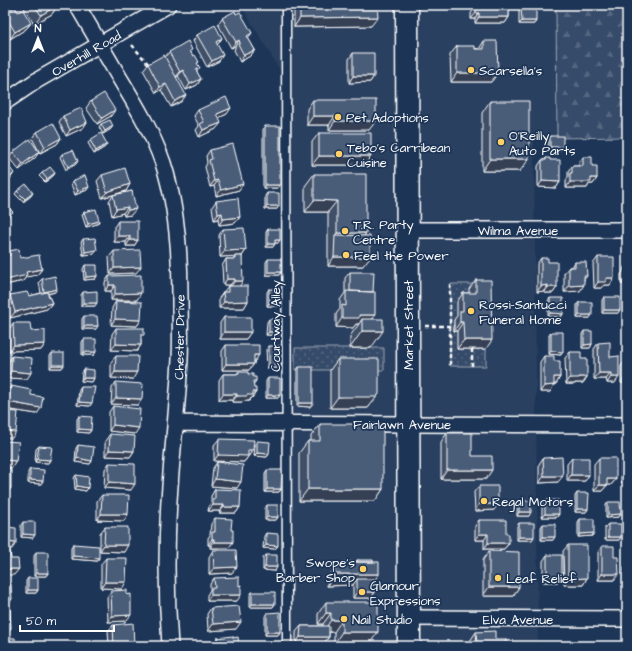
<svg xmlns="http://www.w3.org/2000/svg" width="632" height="651" viewBox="0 0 632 651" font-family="'Architects Daughter',sans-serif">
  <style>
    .built { fill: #2a4161 }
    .grass { fill: url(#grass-dots); stroke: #9aa5b4 }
    .forest { fill: url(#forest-firs); stroke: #9aa5b4 }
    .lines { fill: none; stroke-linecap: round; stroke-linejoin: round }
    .service-casing { stroke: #fff; stroke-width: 11 }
    .minor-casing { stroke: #fff; stroke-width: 18 }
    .primary-casing { stroke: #fff; stroke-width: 25 }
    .path { stroke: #fff; stroke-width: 2.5; stroke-dasharray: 4 3; stroke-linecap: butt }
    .service { stroke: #1d3557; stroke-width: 8 }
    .minor { stroke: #1d3557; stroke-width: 15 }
    .primary { stroke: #1d3557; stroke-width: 22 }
    .wall { fill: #405068; stroke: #fff }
    .shaded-wall { fill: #344155; stroke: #fff }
    .building { fill: #4a5d79; stroke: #fff }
    .poi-dot { fill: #ffd166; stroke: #1d3557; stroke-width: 1.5 }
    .labels { text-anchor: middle; stroke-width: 3.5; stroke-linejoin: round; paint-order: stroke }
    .street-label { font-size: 13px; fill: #fff; stroke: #1d3557 }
    .poi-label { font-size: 13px; fill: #fff; stroke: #1d3557; text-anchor: start }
  </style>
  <defs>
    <pattern id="grass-dots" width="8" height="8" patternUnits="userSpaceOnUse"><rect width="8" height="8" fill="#364b69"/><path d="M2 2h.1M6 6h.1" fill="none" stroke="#546680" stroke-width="1.8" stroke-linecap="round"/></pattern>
    <pattern id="forest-firs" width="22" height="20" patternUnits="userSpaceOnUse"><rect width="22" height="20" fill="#364b69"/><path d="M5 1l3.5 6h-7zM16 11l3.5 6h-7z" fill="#546680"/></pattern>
  </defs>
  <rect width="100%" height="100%" fill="#1d3557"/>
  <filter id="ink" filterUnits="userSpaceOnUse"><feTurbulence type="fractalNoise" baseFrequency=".025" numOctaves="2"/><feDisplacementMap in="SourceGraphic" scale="8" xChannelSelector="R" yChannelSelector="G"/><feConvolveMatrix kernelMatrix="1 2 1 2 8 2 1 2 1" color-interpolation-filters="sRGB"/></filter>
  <g filter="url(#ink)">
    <path class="built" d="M241,5H627V137L534,139L538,646H287V82Z"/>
    <path class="grass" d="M450,284H485L469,302L457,320H454V331H457L486,349V366H450Z
      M295,348H384V370H295Z"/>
    <path class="forest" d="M556,5H627V137L557,138Z"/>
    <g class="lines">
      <defs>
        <path id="service" d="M286,5L287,646"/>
        <path id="minor" d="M77,5C91,29 105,53 119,77C136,105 152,132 163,163C177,206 180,251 180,295C180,317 181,338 180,359C178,401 173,443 170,486C166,539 166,592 170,646
          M5,102L36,81L168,5
          M408,230H627
          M176,423L627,425
          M409,618L627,619"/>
        <path id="primary" d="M407,5L409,646"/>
      </defs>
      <use href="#service" class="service-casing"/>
      <use href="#minor" class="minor-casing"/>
      <use href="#primary" class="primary-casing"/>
      <path class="path" d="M132,45L150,66
        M450,284V366
        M425,326H454
        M472,349V366"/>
      <use href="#service" class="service"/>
      <use href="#minor" class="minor"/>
      <use href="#primary" class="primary"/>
    </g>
    <path class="wall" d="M24,5H58L52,14L34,24L23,6Z
      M294,5H377L371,26L294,27Z
      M476,5H509V17L505,23H475V19H471V13L476,7Z
      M521,7L536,21L534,24H519V10Z
      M18,12L31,23L26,29L10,39L5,29V13Z
      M236,14L252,33L248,38L255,50L250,56L240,62L234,50L235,48V46L231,48L218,24L222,18Z
      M197,35L222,38L217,45L219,61L207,67L193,41Z
      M484,41L498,73L491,82H451L450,55L457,46L479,49Z
      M169,52H191L193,56L199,62L197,64V72L201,79L197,85L186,90L178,76L176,77L182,101L171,107L161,90L156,93L143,70L148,64L165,57Z
      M353,53L374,76L370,82L349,83V59Z
      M313,100L369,130H329V125H307V109Z
      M91,101L111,116L97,124L86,108Z
      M490,101L520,171H482V113Z
      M198,110L227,114L218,118L216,129L199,137L196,130L199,126L194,116Z
      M63,116L87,122L83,128L66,136L59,122Z
      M101,124L111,129L103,134L99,127Z
      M265,126L280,185L278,188H263V129Z
      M37,132L61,138L57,144L40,153L32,138Z
      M319,133L371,156L365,165H312V142Z
      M550,136L561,150H548V139Z
      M90,140L107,144L105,147L94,154L88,143Z
      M210,150L239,190L216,196L214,186L210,187L205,167L207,163L206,156Z
      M13,152L35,158L19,170L9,158Z
      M62,154L76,164L66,170L60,157Z
      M583,157L592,166L597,178L593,184H589L587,188H566V180L568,177V172L572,166H579V163Z
      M546,158L550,160L560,182L556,188L538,187V166L542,160H545Z
      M42,173H55L53,176L45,182L39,176Z
      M314,174L366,233L364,235L363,266H328V212H305V186Z
      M102,175L130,184L126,191L102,198L97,181Z
      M73,181L87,190L75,195L71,184Z
      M17,191L31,196L23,202L15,194Z
      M132,191L131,215L124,216L123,213L112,216L109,201L113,195Z
      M267,193L277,209H265V196Z
      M216,201L240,217L235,223L219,225L218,219L214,220L212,207Z
      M84,212L99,221L97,224L86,227L82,215Z
      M118,221L138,240L134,246H126V242H114V227Z
      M223,229L246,250L242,256L239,286L248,301L244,308H219V298L228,286H230V285H223L222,266L226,259H233L235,256L220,257L219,235Z
      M268,229L278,243H275L273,247H266V232Z
      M83,239L97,250L94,254L83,255L81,242Z
      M9,251L20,258L42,269L37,275L26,277L23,281L5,285V256Z
      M114,251L136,273L110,274L109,257Z
      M598,257L614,278L610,285H604L601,288H594L593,264Z
      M541,258L548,262L557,287L553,293H544V291L537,292V264Z
      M268,259L281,272L279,275H266V262Z
      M575,262L587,276L584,280L580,291L564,292V273L569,267H572Z
      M627,263V284H621V274L623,272V269Z
      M85,265L97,276L95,279L84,280L83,269Z
      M350,272L372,319L371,348H350V336L359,324H356L353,328L336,327V314L340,309V300L345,293V278Z
      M109,276L137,300H111V291H105V282Z
      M42,279L55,292L48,294L52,303L47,309L10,318L6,301L10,295L29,296L41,293L39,282Z
      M476,280L486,349H457V331H454V320L457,316V302L463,293H469V289Z
      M269,289L281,303L279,306H267V292Z
      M83,292L95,306H81V295Z
      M604,297L618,313H602V300Z
      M550,298L563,314L561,317L548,316V301Z
      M116,301L141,320L137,326L111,325L112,308Z
      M579,302L590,318H577V305Z
      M84,316L96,329H82V319Z
      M224,317L251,332L246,339H220V323Z
      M269,319L281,332L279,335H266L267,322Z
      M13,323L31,331L45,344L41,350L9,351V329Z
      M116,328L141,339V345L137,351L111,350L112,334Z
      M584,331L592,344L590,348H582V334Z
      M551,332L561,355L549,354V335Z
      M84,339L94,355H82V342Z
      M598,343L610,357L615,383H607L606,379H594V349Z
      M226,345L255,361H254V364L249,370H222V351Z
      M269,346L282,365L279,368H267L266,349Z
      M570,352L581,359L587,377L583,383H575V384H566L565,358Z
      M52,353L64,365L62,368H50V356Z
      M12,356L27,379L7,378L8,363Z
      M116,356L133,379L111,378V362Z
      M544,356L554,361L560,377L556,384H554L550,392H540V362Z
      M338,359L370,406L368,408H330V370Z
      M626,360L627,383H621V366Z
      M299,367L313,403L310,407L297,406V370Z
      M84,369L94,378L92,382L81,381L82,373Z
      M238,372L248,374L253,377L256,381L253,385L254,388L256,392L252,398H251L249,401H244L243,402H232V400H219V380L223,374H237Z
      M268,378L280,395L278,398H266V381Z
      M116,382L138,405L111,404L112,388Z
      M11,386L31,395L37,414L5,409V402L7,393Z
      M81,387L90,406L77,405L79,390Z
      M113,406L135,434L109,431V412Z
      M79,416L91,430L89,433L77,432V419Z
      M320,424L383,489L375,501H299V453L308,441H311V436Z
      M447,433L472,456L486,479H441V442Z
      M110,434L134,451L130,457L105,456V441Z
      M219,439L253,450L244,462L214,461V445Z
      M257,441L269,454L267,457L254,456L255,444Z
      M78,445L92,461L90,464L75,462L76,448Z
      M39,446L50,460L48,463L35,462L36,449Z
      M626,457H627V485V482H621V463Z
      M543,458L558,482L539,483V464Z
      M572,458L589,475L585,481H567V464Z
      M599,458L616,479L611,485H607L602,491H594V464Z
      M217,462L237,488L211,486L213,468Z
      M109,463L131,490L104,488L105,469Z
      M30,469L41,484L28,483V472Z
      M267,470L281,489L279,492H265V473Z
      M76,475L86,491L75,489L74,478Z
      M479,486L494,510L475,511L474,492Z
      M215,489L240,507L236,513H219L220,511H208L209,506L211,502V496Z
      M577,493L588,509L586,512H575V496Z
      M102,495L128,514L124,521L97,520V501Z
      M545,500L559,514L557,517H542V503Z
      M519,501L529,516H517V504Z
      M608,502L621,514L619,517L606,518V505Z
      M267,505L278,517L276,520H265V508Z
      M215,518L231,530L229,548H210V545H208V538L210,535L211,524Z
      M580,519L594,533L592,536L578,537V522Z
      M479,520L506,534L509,543L504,549H484V540H475V526Z
      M23,522L33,538L21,537V525Z
      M519,523L532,540H517V526Z
      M543,524L553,540H541V527Z
      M608,524L621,537L619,540H605V527Z
      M105,527L124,552L100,551V533Z
      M266,533L275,549L263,548L264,536Z
      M73,544L99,558L97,561L71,559V547Z
      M568,545L587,578L583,585H564L563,551Z
      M602,546L614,557V580H598V552Z
      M213,550L232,573L209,574V557Z
      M489,551L519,587L513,596H483V560Z
      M36,552L48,573L46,576H34V556Z
      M627,554V581H624V567L627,563Z
      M266,555L275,571L263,570V558Z
      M547,555L558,582H543V561Z
      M106,558L122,589L101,588V564Z
      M357,560L373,562L379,574L375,579V592L371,598H353V585L327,586V579L335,567H340L343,562H356Z
      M28,578L38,590L36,593H26V581Z
      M214,578L237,601H207V595L210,590V584Z
      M111,591L126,621L108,622L107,597Z
      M252,592L275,604L273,607H250V595Z
      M326,602L370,643L334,644V632H329V637L324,643H296V632L301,626H323V624H318V614Z
      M211,608L236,629L208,631L207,614Z
      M267,613L280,632L278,635H265V616Z
      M113,625L134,646H109L108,631Z
      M476,632L495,639L506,646H470V641Z
      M217,638H233L239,646H213V644Z"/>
    <path class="shaded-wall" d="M58,5L52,14L34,24L41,15Z
      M476,13H479L475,19H471Z
      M378,17L371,26L294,27L300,18Z
      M479,17H509L505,23H475Z
      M522,21H536L534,24H519Z
      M31,23L26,29L10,39L15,32Z
      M222,38L218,44L212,48L216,42Z
      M239,40L235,46L231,48L236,42Z
      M255,50L250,56L240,62L244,55Z
      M223,55L219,61L207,67L212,61Z
      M183,70L178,76L175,78L180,72Z
      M457,73H498L491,82H451Z
      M353,76H374L370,82L349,83Z
      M201,79L197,85L186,90L190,84Z
      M166,84L161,90L156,93L160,87Z
      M186,95L182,101L171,107L175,101Z
      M231,108L227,114L212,121L217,114Z
      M115,110L111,116L97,124L102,118Z
      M313,116H335L329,125H307Z
      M335,121H376L369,130H329Z
      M87,122L83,128L66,136L70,130Z
      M221,123L216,129L199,137L203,130Z
      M113,126L111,129L103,134L105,131Z
      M61,138L57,144L40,153L45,147Z
      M107,144L105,147L94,154L96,151Z
      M550,147H563L561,150H548Z
      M39,152L35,158L19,170L23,164Z
      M319,156H371L365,165H312Z
      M490,159H529L520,171H482Z
      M78,161L76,164L66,170L68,167Z
      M14,173L10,179L5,184V182Z
      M55,173L53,176L45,182L47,179Z
      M591,178H597L593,184H589L587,188H566L570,182Z
      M218,180L214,186L210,187L214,181Z
      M542,181L560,182L556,188L538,187Z
      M130,184L126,191L102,198L107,192Z
      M243,184L239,190L216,196L221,190Z
      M265,185H280L278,188H263Z
      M89,187L87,190L75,195L78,191Z
      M33,193L31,196L23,202L25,199Z
      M314,200L337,201L328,212H305Z
      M267,206H279L277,209H265Z
      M128,207L123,213L112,216L116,209Z
      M136,209L131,215L124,216L128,210Z
      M222,213L218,219L214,220L218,214Z
      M240,217L235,223L219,225L223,219Z
      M99,221L97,224L86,227L88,224Z
      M337,233H366L358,245L335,235Z
      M118,236H130L126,242H114Z
      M130,240H138L134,246H126Z
      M275,240H280L278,243H273Z
      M268,244H275L273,247H266Z
      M97,250L94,254L83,255L85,252Z
      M246,250L242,256L220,257L225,251Z
      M334,257H370L363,266H328Z
      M141,267L136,273L110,274L114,268Z
      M42,269L37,275L26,277L23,281L5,285V280H6L26,272Z
      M268,272H281L279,275H266Z
      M97,276L95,279L84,280L86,277Z
      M606,278H614L610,285H604L601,288H594L598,282Z
      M626,278H627V284H621Z
      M227,279H235L230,285H223Z
      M235,281H243L239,287H230Z
      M109,285H115L111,291H105Z
      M548,285L544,291L537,292L541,286Z
      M584,285L580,291L564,292L569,286Z
      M548,287H557L553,293H544Z
      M57,289L55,292L42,295L44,292Z
      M141,293L137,300H111L115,294Z
      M248,301L244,308H219L224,302Z
      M52,303L47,309L10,318L15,312Z
      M83,303H97L95,306H81Z
      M269,303H281L279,306H267Z
      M604,310H620L618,313H602Z
      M550,313L563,314L561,317L548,316Z
      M359,315H375L369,324L362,319L359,324H356L353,328L336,327L342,318Z
      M579,315H592L590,318H577Z
      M115,319L141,320L137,326L111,325Z
      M460,322H463L457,331H454Z
      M84,326H98L96,329H82Z
      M362,331H383L371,348H350Z
      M224,332H251L246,339H220Z
      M269,332H281L279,335H266Z
      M464,340H492L486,349H457Z
      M45,344L41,350L9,351L14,345Z
      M116,344L141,345L137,351L111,350Z
      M592,344L590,348H582L584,345Z
      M551,351L563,352L561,355L549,354Z
      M84,352H96L94,355H82Z
      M254,355H259L255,361H249Z
      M226,364H254L249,370H222Z
      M52,365H64L62,368H50Z
      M269,365H282L279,368H267Z
      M11,371L31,373L27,379L7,378Z
      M115,372H137L133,379L111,378Z
      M599,373H611L606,379H594Z
      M554,377H560L556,384H550Z
      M579,377H587L583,383H575V384H566L570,378Z
      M611,377H619L615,383H607Z
      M625,377H627V383H621Z
      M83,378H94L92,382L81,381Z
      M554,385L550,392H540L544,386Z
      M253,392H256L252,398H251L249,401H244L243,402H232L237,396L247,395Z
      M223,394H237L232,400H219Z
      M379,394L368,408H330L338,397Z
      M268,395H280L278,398H266Z
      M116,398L142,399L138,405L111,404Z
      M8,402L41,408L37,414L5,409V407Z
      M79,402L92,403L90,406L77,405Z
      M299,403H313L310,407L297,406Z
      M113,425L139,428L135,434L109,431Z
      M79,429L91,430L89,433L77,432Z
      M5,431L16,432L12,438H5Z
      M109,450L134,451L130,457L105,456Z
      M248,450H253L244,462L214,461L218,455Z
      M257,453L269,454L267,457L254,456Z
      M77,458L92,461L90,464L75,462Z
      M37,459L50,460L48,463L35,462Z
      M5,460L16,461L12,468L5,467Z
      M447,470H492L486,479H441Z
      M571,475H589L585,481H567Z
      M544,476H563L558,482L539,483Z
      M625,476H627V482H621Z
      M215,479L241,482L237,488L211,486Z
      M607,479H616L611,485H602Z
      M30,480L43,481L41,484L28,483Z
      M109,482L135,484L131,490L104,488Z
      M599,485H607L602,491H594Z
      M77,486L88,488L86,491L75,489Z
      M5,488H11L7,494H5Z
      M267,489H281L279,492H265Z
      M308,489H383L375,501H299Z
      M479,504H498L494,510L475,511Z
      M213,505H224L220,511H208Z
      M224,507H240L236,513H219Z
      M577,509H588L586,512H575Z
      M519,512H531L529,516H517Z
      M101,514H128L124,521L97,520Z
      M545,514H559L557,517H542Z
      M621,514L619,517L606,518L608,515Z
      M267,517H278L276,520H265Z
      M594,533L592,536L578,537L580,534Z
      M23,534L35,535L33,538L21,537Z
      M479,534H488L484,540H475Z
      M519,537H534L532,540H517Z
      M543,537H555L553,540H541Z
      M608,537H621L619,540H605Z
      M212,539H214L210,545H208Z
      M5,542L16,543L12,549H5Z
      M214,542H233L229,548H210Z
      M488,543H509L504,549H484Z
      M104,545H128L124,552L100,551Z
      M266,545L278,546L275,549L263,548Z
      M73,556L99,558L97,561L71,559Z
      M237,567L232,573L209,574L214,568Z
      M265,567H277L275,571L263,570Z
      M5,569H19L14,575H5Z
      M36,573H48L46,576H34Z
      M335,574H379L371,585L357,579L353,585L327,586Z
      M602,574H619L614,580H598Z
      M547,576H562L558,582H543Z
      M627,576V581H624Z
      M587,578L583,585H564L568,579Z
      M105,582H126L122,589L101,588Z
      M489,587H519L513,596H483Z
      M28,590H38L36,593H26Z
      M357,592H375L371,598H353Z
      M211,595H241L237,601H207Z
      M12,599L7,606H5V600Z
      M252,604H275L273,607H250Z
      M326,613H331L323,624H318Z
      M131,615L126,621L108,622L112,616Z
      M331,620H342L334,632H323Z
      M241,622L236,629L208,631L213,624Z
      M5,628H11L7,634H5Z
      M267,632H280L278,635H265Z
      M342,632H378L370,643L334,644Z
      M300,637H329L324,643H296Z"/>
    <path class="building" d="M34,5H58L41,15Z
      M300,5H377L378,17L300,18Z
      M480,5H509V17H479V13H476V7H480Z
      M15,7L18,12L23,10L31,23L15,32L5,15V13Z
      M521,7H536V21H522Z
      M235,11L236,14L240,12L252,33L247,36L255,50L244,55L238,44L240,43L239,40L236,42L222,18Z
      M215,25L222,38L216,42L223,55L212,61L197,35Z
      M188,41L192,50L190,51L193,56L195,55L199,62L197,63L200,68L196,70L201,79L190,84L183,70L180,72L169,52Z
      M484,41H497L498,73H457V46H475V49H484Z
      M353,53H374V76H353Z
      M164,55L186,95L175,101L166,84L160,87L148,64Z
      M104,93L115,110L102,118L91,101Z
      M226,97L231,108L217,114L221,123L203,130L200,124L204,122L198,110Z
      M313,100H376V121H335V116H313Z
      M490,101H529V159H490Z
      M81,108L87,122L70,130L63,116Z
      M110,120L113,126L105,131L101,124Z
      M53,123L61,138L45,147L37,132Z
      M265,126H280V185H265Z
      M101,133L107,144L96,151L90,140Z
      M319,133H371V156H319Z
      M550,136H563V147H550Z
      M30,139L39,152L23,164L13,152Z
      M233,144L243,184L221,190L218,180L214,181L209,160L212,159L210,150Z
      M73,150L78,161L68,167L62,154Z
      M583,157H592V166H597V178H591V182H570V173H572V166H583Z
      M546,158H550V160H560V182L542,181V160H546Z
      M5,162L14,173L5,182Z
      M50,167L55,173L47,179L42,173Z
      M125,168L130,184L107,192L102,175Z
      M314,174H366V233H337V201L314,200Z
      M85,175L89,187L78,191L73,181Z
      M26,184L33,193L25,199L17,191Z
      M132,191L136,209L128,210V207L116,209L113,195Z
      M267,193H279V206H267Z
      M238,198L240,217L223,219L222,213L218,214L216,201Z
      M5,204L13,212L5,219Z
      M96,209L99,221L88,224L84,212Z
      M118,221H138V240H130V236H118Z
      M244,228L246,250L225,251L223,229Z
      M268,229H280V240H275V244H268Z
      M335,235L370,236V257H334Z
      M95,238L97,250L85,252L83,239Z
      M19,249L20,258L39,255L42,269L26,272L27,275L6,280L5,276V256L10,255L9,251Z
      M140,250L141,267L114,268V251Z
      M235,256H242L243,281H235V279H227L226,259H235Z
      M598,257H614V278H606V282H598Z
      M541,258H548V262H557V287H548V285L541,286Z
      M268,259H281V272H268Z
      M575,262H586L587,276H584V285L569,286V267H575Z
      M85,265H97V276L86,277Z
      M626,268H627V278H626Z
      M350,272H374L373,292L350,291Z
      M141,275V293L115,294V285H109V276Z
      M55,276L57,289L44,292L42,279Z
      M476,280H491L492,340H464L463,322H460V311H463V293H476Z
      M228,286H248V301L224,302L223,292H228Z
      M269,289H281V303H269Z
      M97,291V303H83V292Z
      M346,291L375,292V315H359V318H342V305L346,306Z
      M27,292L29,296L47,292L52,303L15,312L10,295Z
      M604,297H620V310H604Z
      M550,298H563V314L550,313Z
      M116,301L142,302L141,320L115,319Z
      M579,302H592V315H579Z
      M84,316H97L98,326H84Z
      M224,317H251V332H224Z
      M269,319H281V332H269Z
      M362,319H383V331H362Z
      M13,323H30L31,331L45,330V344L14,345Z
      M116,328H144V335H141V345L116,344Z
      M584,331H592V344L584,345Z
      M551,332H563V352L551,351Z
      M84,339H96V352H84Z
      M610,342V357L619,356V377H611V373H599L598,343Z
      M226,345H259V355H254V364H226Z
      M269,346H282V365H269Z
      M570,352H581V359H587V377H579V378H570Z
      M52,353H64V365H52Z
      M12,356L32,358L31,373L11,371Z
      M116,356H138L137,372H115Z
      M544,356H554V361H560V377H554V385L544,386Z
      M338,359H379V394L376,397H338Z
      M626,360H627V377H625Z
      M299,367H313V403H299Z
      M84,369L94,370V378H83Z
      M238,372H248V374H253V377H256V381H253L254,388H256V392H253V395H247V396H237V394H223V374H238Z
      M268,378H280V395H268Z
      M116,382L143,384L142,399L116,398Z
      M11,386L31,390V395L43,397L41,408L8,402Z
      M81,387H95L92,403L79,402Z
      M113,406L140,409L139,428L113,425Z
      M5,411L18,412L16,432L5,431Z
      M79,416L92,417L91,430L79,429Z
      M320,424H383V489H308V441H320Z
      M447,433H472V456H492V470H447Z
      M110,434L135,436L134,451L109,450Z
      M219,439L254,440L253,450H248V456L218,455Z
      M5,441L19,442L16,461L5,460Z
      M257,441L270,442L269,454L257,453Z
      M78,445L94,447L92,461L77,458Z
      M39,446L52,447L50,460L37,459Z
      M562,457L563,476H544L543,458Z
      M626,457H627V476H625Z
      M572,458H589V475H571Z
      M599,458H616V479H607V485H599Z
      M217,462L243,465L241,482L215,479Z
      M109,463L135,464V484L109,482Z
      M5,468H11V488H5Z
      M30,469L44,470L43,481L30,480Z
      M267,470H282L281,489H267Z
      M76,475L89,477L88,488L77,486Z
      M479,486H498V504H479Z
      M215,489L241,490L240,507H224V505H213V499H215Z
      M577,493H589L588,509H577Z
      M102,495H129L128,514H101Z
      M545,500H559V514H545Z
      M519,501H531V512H519Z
      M608,502H620L621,514L608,515Z
      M267,505H278V517H267Z
      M215,518L232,519L231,530H233V542H214V539H212V532H215Z
      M580,519H594V533L580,534Z
      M479,520H506V534H509V543H488V534H479Z
      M23,522H35V535L23,534Z
      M519,523H534V537H519Z
      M543,524H555V537H543Z
      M608,524H621V537H608Z
      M5,527L16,528V543L5,542Z
      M105,527H128V545H104Z
      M266,533L278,534V546L266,545Z
      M73,544L99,546V558L73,556Z
      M568,545H587V578L568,579Z
      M602,546H614V557H618L619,574H602Z
      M213,550H236L237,567L214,568Z
      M5,551H10L11,559H18L19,569H5Z
      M489,551L519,552V587H489Z
      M36,552H48V573H36Z
      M266,555H277V567H265Z
      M547,555H562V576H547Z
      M106,558H127L126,582H105Z
      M357,560H373V562H357Z
      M343,562H379V574H335V567H343Z
      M239,577V586L241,585V595H211V588H215L214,578Z
      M28,578H38V590H28Z
      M357,579H375V592H357Z
      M5,584H11L12,599L5,600Z
      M127,590V595L131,594V615L112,616L111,591Z
      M252,592H275V604H252Z
      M326,602H378V632H342V620H331V613H326Z
      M239,606L241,622L213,624L211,608Z
      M5,609H10L11,628H5Z
      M280,612V632H267V613Z
      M133,623L134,646H114L113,625Z
      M301,626H329V637H300Z
      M495,631V639H506V646H477L476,632Z
      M233,636V638L238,637L239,646H218L217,638Z
      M5,638H15V646H5Z
      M588,644V646H569V645Z
      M618,644V646H598V645Z"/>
  </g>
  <g class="poi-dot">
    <circle cx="471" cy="70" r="4"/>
    <circle cx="338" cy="117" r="4"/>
    <circle cx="501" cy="142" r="4"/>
    <circle cx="339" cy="154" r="4"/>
    <circle cx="345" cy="231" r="4"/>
    <circle cx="346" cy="255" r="4"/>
    <circle cx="471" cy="311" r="4"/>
    <circle cx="484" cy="501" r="4"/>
    <circle cx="363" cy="569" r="4"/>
    <circle cx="498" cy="578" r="4"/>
    <circle cx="362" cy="592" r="4"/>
    <circle cx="344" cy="619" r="4"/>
  </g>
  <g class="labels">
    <g class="street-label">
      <text transform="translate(86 53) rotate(-30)" y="5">Overhill Road</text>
      <text x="518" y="235">Wilma Avenue</text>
      <text transform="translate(408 325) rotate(-90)" y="5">Market Street</text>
      <text transform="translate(275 326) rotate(-90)" y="5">Courtway Alley</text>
      <text transform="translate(179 337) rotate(-89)" y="5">Chester Drive</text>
      <text x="402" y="429">Fairlawn Avenue</text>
      <text x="518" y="624">Elva Avenue</text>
    </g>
    <g class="poi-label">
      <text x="479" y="75">Scarsella's</text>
      <text x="346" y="122">Pet Adoptions</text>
      <text x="509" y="140">O'Reilly<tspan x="509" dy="15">Auto Parts</tspan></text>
      <text x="347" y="152">Tebo's Carribean<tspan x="347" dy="15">Cuisine</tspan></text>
      <text x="353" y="229">T.R. Party<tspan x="353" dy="15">Centre</tspan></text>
      <text x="354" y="260">Feel the Power</text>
      <text x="479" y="309">Rossi-Santucci<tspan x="479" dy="15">Funeral Home</tspan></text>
      <text x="492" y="506">Regal Motors</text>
      <text x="355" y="567" text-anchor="end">Swope's<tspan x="355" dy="15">Barber Shop</tspan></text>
      <text x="506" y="583">Leaf Relief</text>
      <text x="370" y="590">Glamour<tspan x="370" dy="15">Expressions</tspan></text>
      <text x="352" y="624">Nail Studio</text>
    </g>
  </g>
  <rect width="632" height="651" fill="none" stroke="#1d3557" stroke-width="20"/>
  <rect x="10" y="10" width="612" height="631" fill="none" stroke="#fff" stroke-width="1.5" filter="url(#ink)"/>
  <g transform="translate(38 38)" stroke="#1d3557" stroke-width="3" paint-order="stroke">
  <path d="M0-3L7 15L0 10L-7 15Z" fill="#ffffff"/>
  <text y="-6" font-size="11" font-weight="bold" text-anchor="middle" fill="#ffffff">N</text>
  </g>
  <path d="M20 625v6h94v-6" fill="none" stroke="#ffffff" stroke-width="2"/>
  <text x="26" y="625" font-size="12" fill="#ffffff" stroke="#1d3557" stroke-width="3" paint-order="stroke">50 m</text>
</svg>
